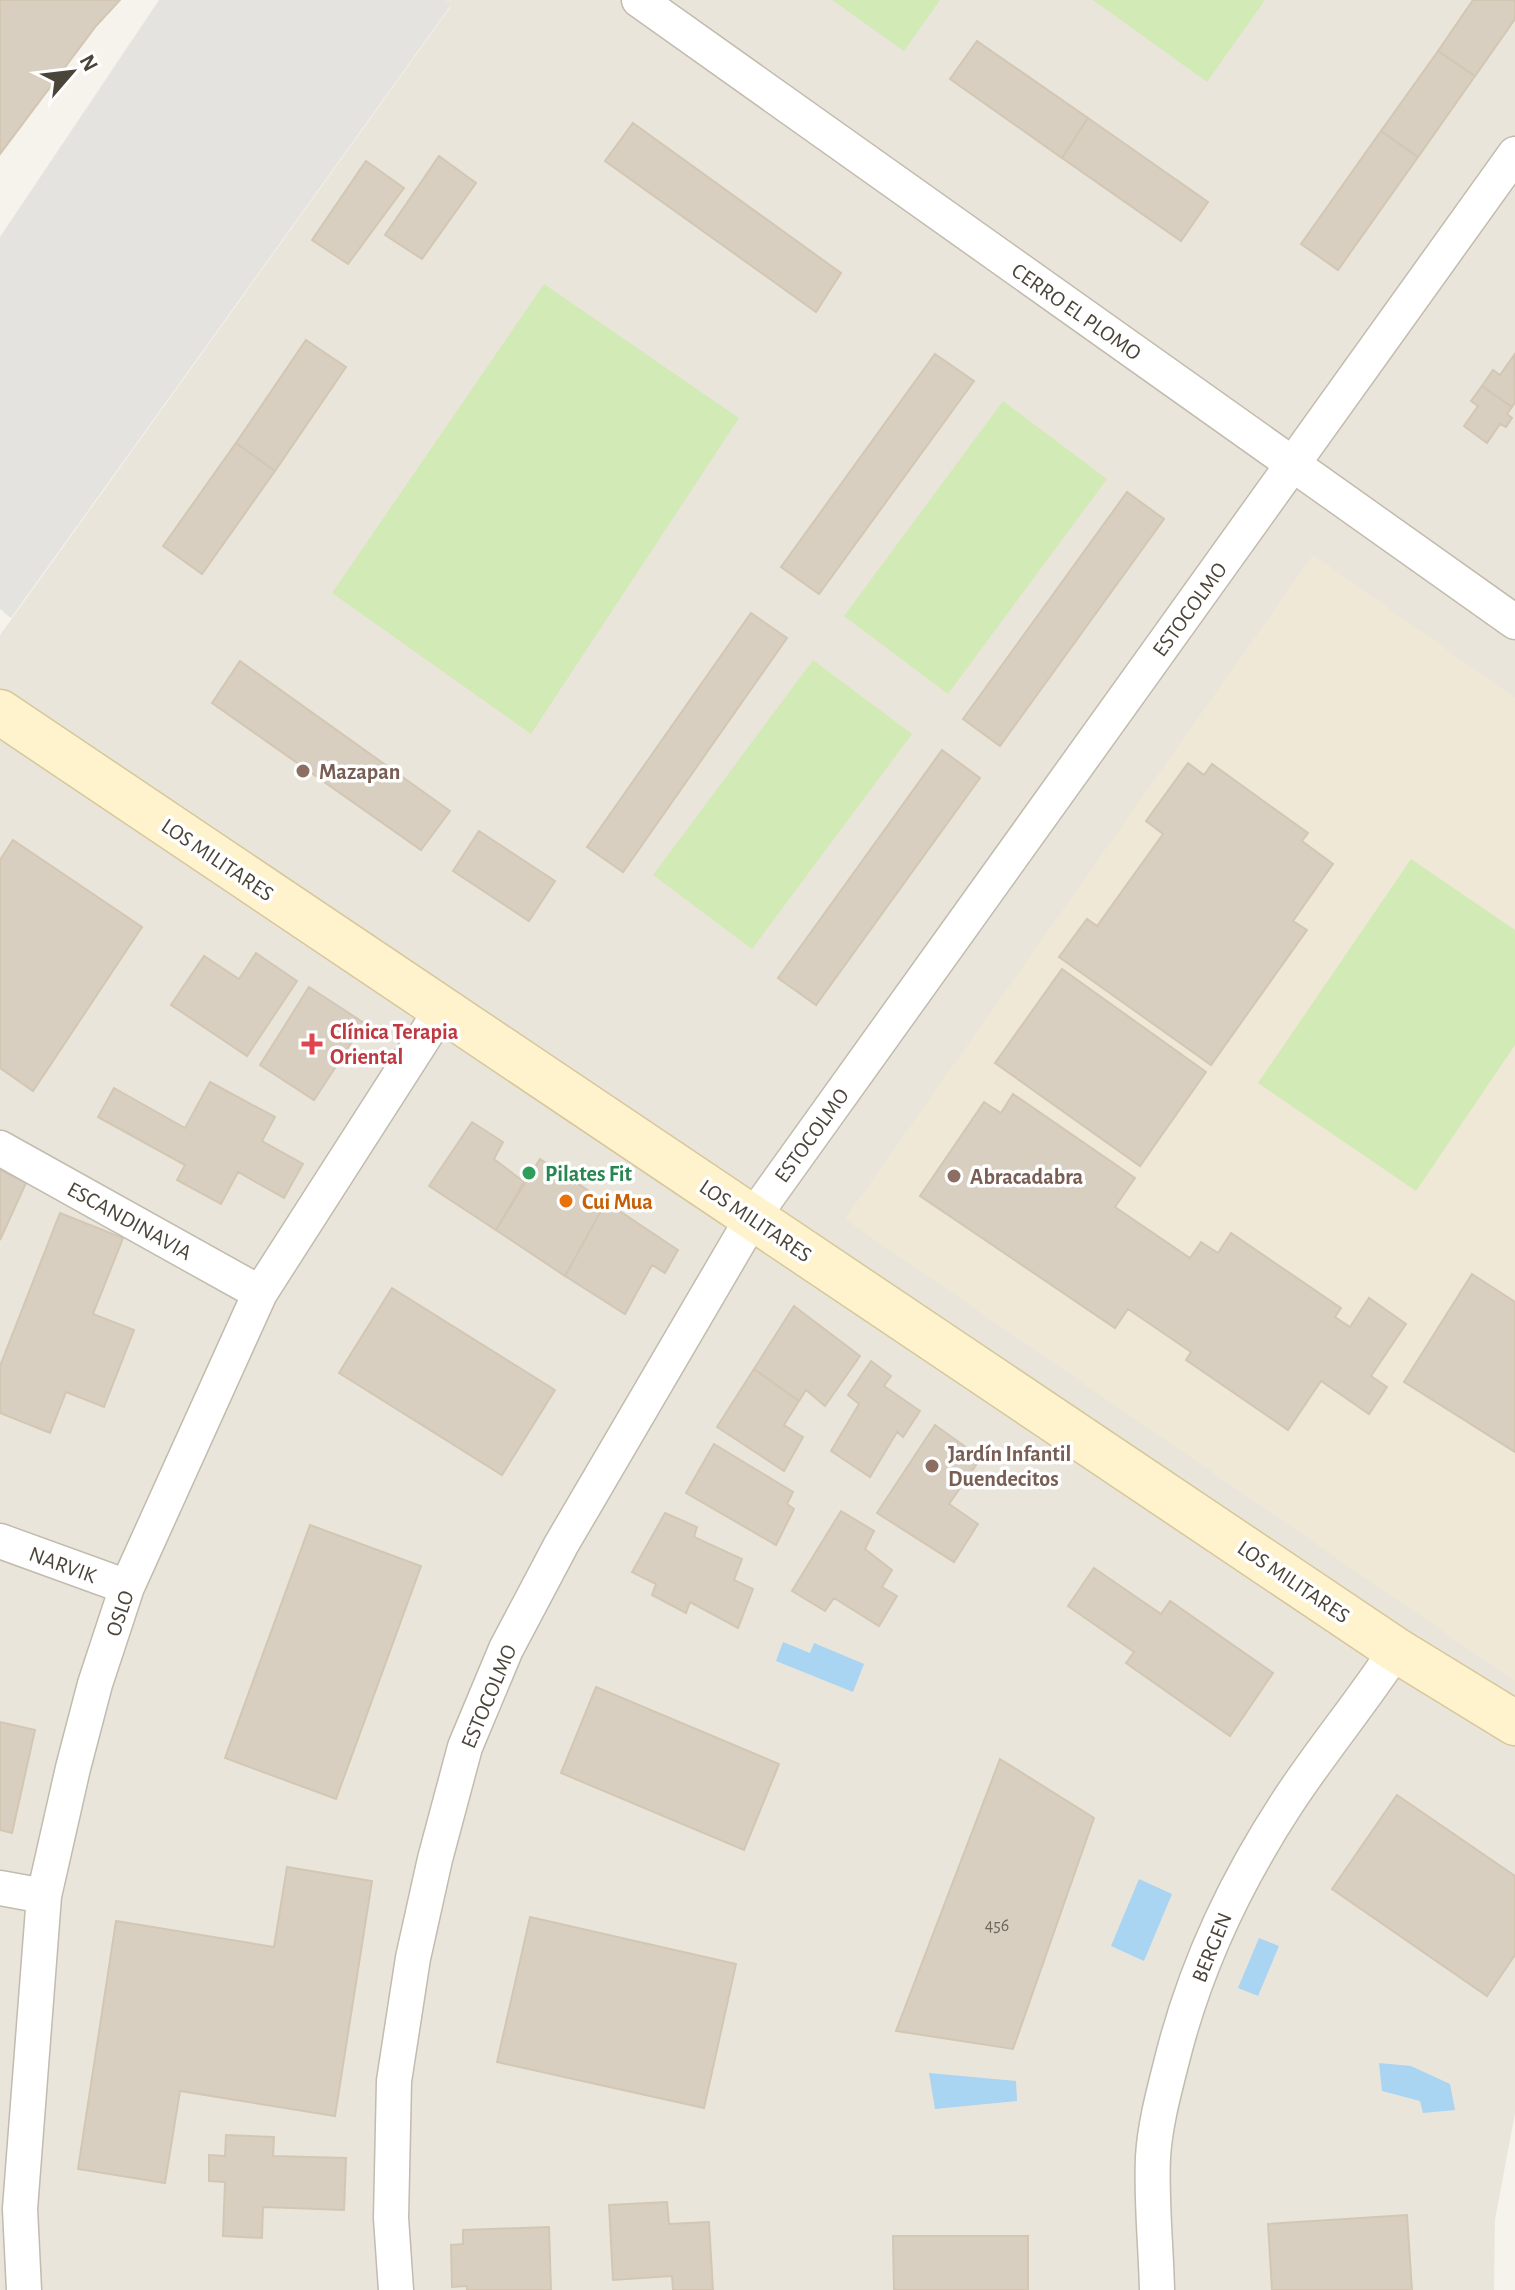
<svg xmlns="http://www.w3.org/2000/svg" width="1515" height="2290" viewBox="0 0 1515 2290" font-family="'Alegreya Sans',sans-serif">
  <style>
    .residential { fill: #eae5da }
    .education { fill: #efe8d6 }
    .green { fill: #d2eab5 }
    .parking { fill: #e5e3e0 }
    .water { fill: #a9d4f2 }
    .building { fill: #d8cfc1; stroke: #d3c7b4; stroke-width: 2 }
    .lines { fill: none; stroke-linecap: round; stroke-linejoin: round }
    .street-casing { stroke: #c2bbae; stroke-width: 37 }
    .secondary-casing { stroke: #d6c79b; stroke-width: 47 }
    .street { stroke: #fff; stroke-width: 34 }
    .secondary { stroke: #fff3cd; stroke-width: 44 }
    .education-dot { fill: #8d6e63; stroke: #fff; stroke-width: 3 }
    .health-dot { fill: #e0444e; stroke: #fff; stroke-width: 3 }
    .leisure-dot { fill: #2e9e5b; stroke: #fff; stroke-width: 3 }
    .food-dot { fill: #e8710a; stroke: #fff; stroke-width: 3 }
    .labels { text-anchor: middle; stroke-width: 7; stroke-linejoin: round; paint-order: stroke }
    .number-label { font-size: 18px; fill: #6e675b }
    .street-label { font-size: 22px; fill: #4b4439; stroke: #fff }
    .education-label { font-size: 22px; font-weight: bold; fill: #785e54; stroke: #fff; text-anchor: start }
    .health-label { font-size: 22px; font-weight: bold; fill: #be3a42; stroke: #fff; text-anchor: start }
    .leisure-label { font-size: 22px; font-weight: bold; fill: #27864d; stroke: #fff; text-anchor: start }
    .food-label { font-size: 22px; font-weight: bold; fill: #c56008; stroke: #fff; text-anchor: start }
  </style>
  <rect width="100%" height="100%" fill="#f6f3ec"/>
  <path class="residential" d="M444,0H1515V2113L1495,2220L1494,2290H0V635L451,6Z"/>
  <path class="education" d="M1313,555L1515,698V1681L845,1219Z"/>
  <path class="green" d="M832,0H940L904,51Z
    M1093,0H1265L1207,82Z
    M544,284L739,418L531,734L332,593Z
    M1003,401L1107,479L948,694L844,616Z
    M813,660L912,734L752,949L653,875Z
    M1411,859L1515,930V1045L1416,1191L1258,1083Z"/>
  <path class="parking" d="M159,0H444L451,5L11,618L0,609V237Z"/>
  <path class="water" d="M783,1642L810,1653L814,1643L864,1664L853,1692L776,1661Z
    M1139,1879L1172,1894L1144,1961L1111,1946Z
    M1259,1938L1279,1946L1258,1996L1238,1988Z
    M1379,2063L1411,2066L1450,2084L1455,2110L1423,2113L1420,2101L1382,2091Z
    M929,2073L1016,2081L1017,2101L935,2109Z"/>
  <path class="building" d="M0,0H120L96,26L0,154Z
    M1473,0H1515V19L1475,76L1438,51Z
    M977,41L1088,118L1062,158L950,79Z
    M1438,51L1475,76L1418,157L1381,131Z
    M1088,118L1208,202L1181,241L1062,158Z
    M633,123L841,273L816,312L605,161Z
    M1381,131L1418,157L1338,270L1301,244Z
    M439,156L476,183L422,259L385,235Z
    M366,161L404,188L348,264L312,240Z
    M306,340L346,367L275,471L236,443Z
    M935,354L974,381L819,594L781,567Z
    M1514,355L1515,402L1512,407L1482,386L1493,370L1500,375Z
    M1482,386L1512,407L1507,414L1512,418L1506,427L1500,424L1487,443L1464,426L1478,406L1471,401Z
    M236,443L275,471L202,574L163,546Z
    M1127,492L1164,519L1000,746L963,719Z
    M751,613L787,638L623,872L587,847Z
    M240,661L450,811L421,850L212,703Z
    M942,750L980,778L816,1005L778,978Z
    M1188,763L1204,775L1212,764L1308,833L1302,841L1333,864L1293,921L1307,930L1211,1065L1059,957L1087,919L1097,926L1163,834L1146,821Z
    M479,831L555,881L529,921L453,871Z
    M13,840L142,927L33,1091L0,1068V860Z
    M256,953L297,981L247,1056L171,1005L204,956L239,979Z
    M1062,969L1206,1072L1140,1166L995,1063Z
    M309,987L364,1023L314,1100L260,1065Z
    M210,1082L275,1117L262,1141L303,1164L284,1198L238,1172L221,1204L177,1180L185,1165L98,1117L114,1088L185,1128Z
    M1013,1094L1135,1178L1115,1207L1190,1258L1201,1242L1218,1253L1231,1233L1341,1308L1335,1317L1350,1327L1369,1298L1406,1324L1371,1376L1387,1387L1369,1414L1321,1381L1288,1430L1186,1360L1191,1352L1128,1309L1115,1328L920,1196L984,1102L1001,1113Z
    M472,1122L503,1142L494,1159L524,1182L496,1230L429,1186Z
    M540,1159L606,1202L565,1276L496,1230Z
    M0,1170L26,1183L0,1240Z
    M606,1202L678,1250L665,1273L652,1265L625,1314L565,1276Z
    M60,1213L123,1238L93,1314L134,1330L104,1407L66,1392L50,1433L0,1413V1366Z
    M1472,1274L1515,1302V1452L1404,1382Z
    M392,1288L555,1390L502,1475L339,1373Z
    M794,1306L860,1356L825,1406L806,1390L799,1401L754,1369Z
    M871,1361L891,1376L884,1386L920,1411L903,1437L897,1432L870,1477L831,1451L859,1404L848,1395Z
    M754,1369L799,1401L784,1425L803,1437L784,1471L717,1427Z
    M935,1425L981,1458L949,1504L978,1524L954,1562L877,1513Z
    M714,1444L793,1492L787,1504L794,1509L776,1545L686,1493Z
    M841,1511L874,1531L865,1549L892,1570L882,1587L897,1596L879,1626L834,1598L825,1611L792,1591Z
    M665,1513L697,1527L694,1537L742,1559L734,1580L753,1589L738,1628L690,1602L686,1613L652,1595L656,1584L632,1572Z
    M310,1525L421,1566L336,1799L225,1758Z
    M1094,1568L1161,1614L1170,1601L1273,1673L1230,1736L1126,1663L1134,1652L1068,1606Z
    M596,1687L779,1764L744,1850L561,1773Z
    M0,1722L35,1730L12,1833L0,1830Z
    M1000,1759L1094,1818L1013,2049L896,2031Z
    M1397,1795L1515,1876V1955L1487,1996L1332,1889Z
    M287,1867L372,1881L335,2116L180,2091L165,2183L78,2169L116,1921L274,1947Z
    M530,1917L736,1964L704,2108L497,2062Z
    M226,2135L274,2137L273,2156L346,2158L344,2210L263,2207L262,2238L223,2236L225,2182L209,2181V2155L225,2156Z
    M667,2202L669,2224L709,2222L713,2290H673L672,2276L613,2280L609,2205Z
    M1407,2215L1412,2290H1272L1268,2224Z
    M549,2227L551,2290H467V2286L452,2287L451,2245L463,2244V2230Z
    M893,2236H1028V2290H894Z"/>
  <g class="lines">
    <defs>
      <path id="street" d="M639,0L1515,622
        M0,1148L260,1293
        M0,1541L127,1587
        M0,1888L44,1896
        M24,2290L20,2209L44,1896L73,1768L95,1684L127,1587L260,1293L442,1009
        M396,2290L391,2218L394,2081L413,1958L435,1859L465,1747L506,1649L561,1545L753,1217L1515,154
        M1157,2290C1156,2246 1151,2200 1153,2157C1155,2123 1165,2088 1173,2056C1196,1965 1236,1881 1287,1803C1321,1751 1362,1702 1396,1650"/>
      <path id="secondary" d="M0,712L1396,1650L1515,1723"/>
    </defs>
    <use href="#street" class="street-casing"/>
    <use href="#secondary" class="secondary-casing"/>
    <use href="#street" class="street"/>
    <use href="#secondary" class="secondary"/>
  </g>
  <g class="education-dot">
    <circle cx="303" cy="771" r="8"/>
    <circle cx="954" cy="1176" r="8"/>
    <circle cx="932" cy="1466" r="8"/>
  </g>
  <path class="health-dot" d="M308 1032h8v8h8v8h-8v8h-8v-8h-8v-8h8z"/>
  <circle class="leisure-dot" cx="529" cy="1173" r="8"/>
  <circle class="food-dot" cx="566" cy="1201" r="8"/>
  <g class="labels">
    <g class="number-label">
      <text x="997" y="1931">456</text>
    </g>
    <g class="street-label">
      <text transform="translate(1077 311) rotate(35)" y="8">CERRO EL PLOMO</text>
      <text transform="translate(1189 609) rotate(-54)" y="8">ESTOCOLMO</text>
      <text transform="translate(218 859) rotate(34)" y="8">LOS MILITARES</text>
      <text transform="translate(811 1135) rotate(-54)" y="8">ESTOCOLMO</text>
      <text transform="translate(130 1220) rotate(29)" y="8">ESCANDINAVIA</text>
      <text transform="translate(756 1220) rotate(34)" y="8">LOS MILITARES</text>
      <text transform="translate(63 1564) rotate(20)" y="8">NARVIK</text>
      <text transform="translate(1294 1581) rotate(34)" y="8">LOS MILITARES</text>
      <text transform="translate(119 1613) rotate(-71)" y="8">OSLO</text>
      <text transform="translate(488 1696) rotate(-67)" y="8">ESTOCOLMO</text>
      <text transform="translate(1211 1947) rotate(-68)" y="8">BERGEN</text>
    </g>
    <g class="education-label">
      <text x="319" y="779">Mazapan</text>
      <text x="970" y="1184">Abracadabra</text>
      <text x="948" y="1461">Jardín Infantil<tspan x="948" dy="25">Duendecitos</tspan></text>
    </g>
    <g class="health-label">
      <text x="330" y="1039">Clínica Terapia<tspan x="330" dy="25">Oriental</tspan></text>
    </g>
    <g class="leisure-label">
      <text x="545" y="1181">Pilates Fit</text>
    </g>
    <g class="food-label">
      <text x="582" y="1209">Cui Mua</text>
    </g>
  </g>
  <g transform="translate(72 72) rotate(62)" stroke="#ffffff" stroke-width="6" paint-order="stroke">
  <path d="M0-6L14 30L0 20L-14 30Z" fill="#4b4439"/>
  <text y="-12" font-size="22" font-weight="bold" text-anchor="middle" fill="#4b4439">N</text>
  </g>
</svg>
